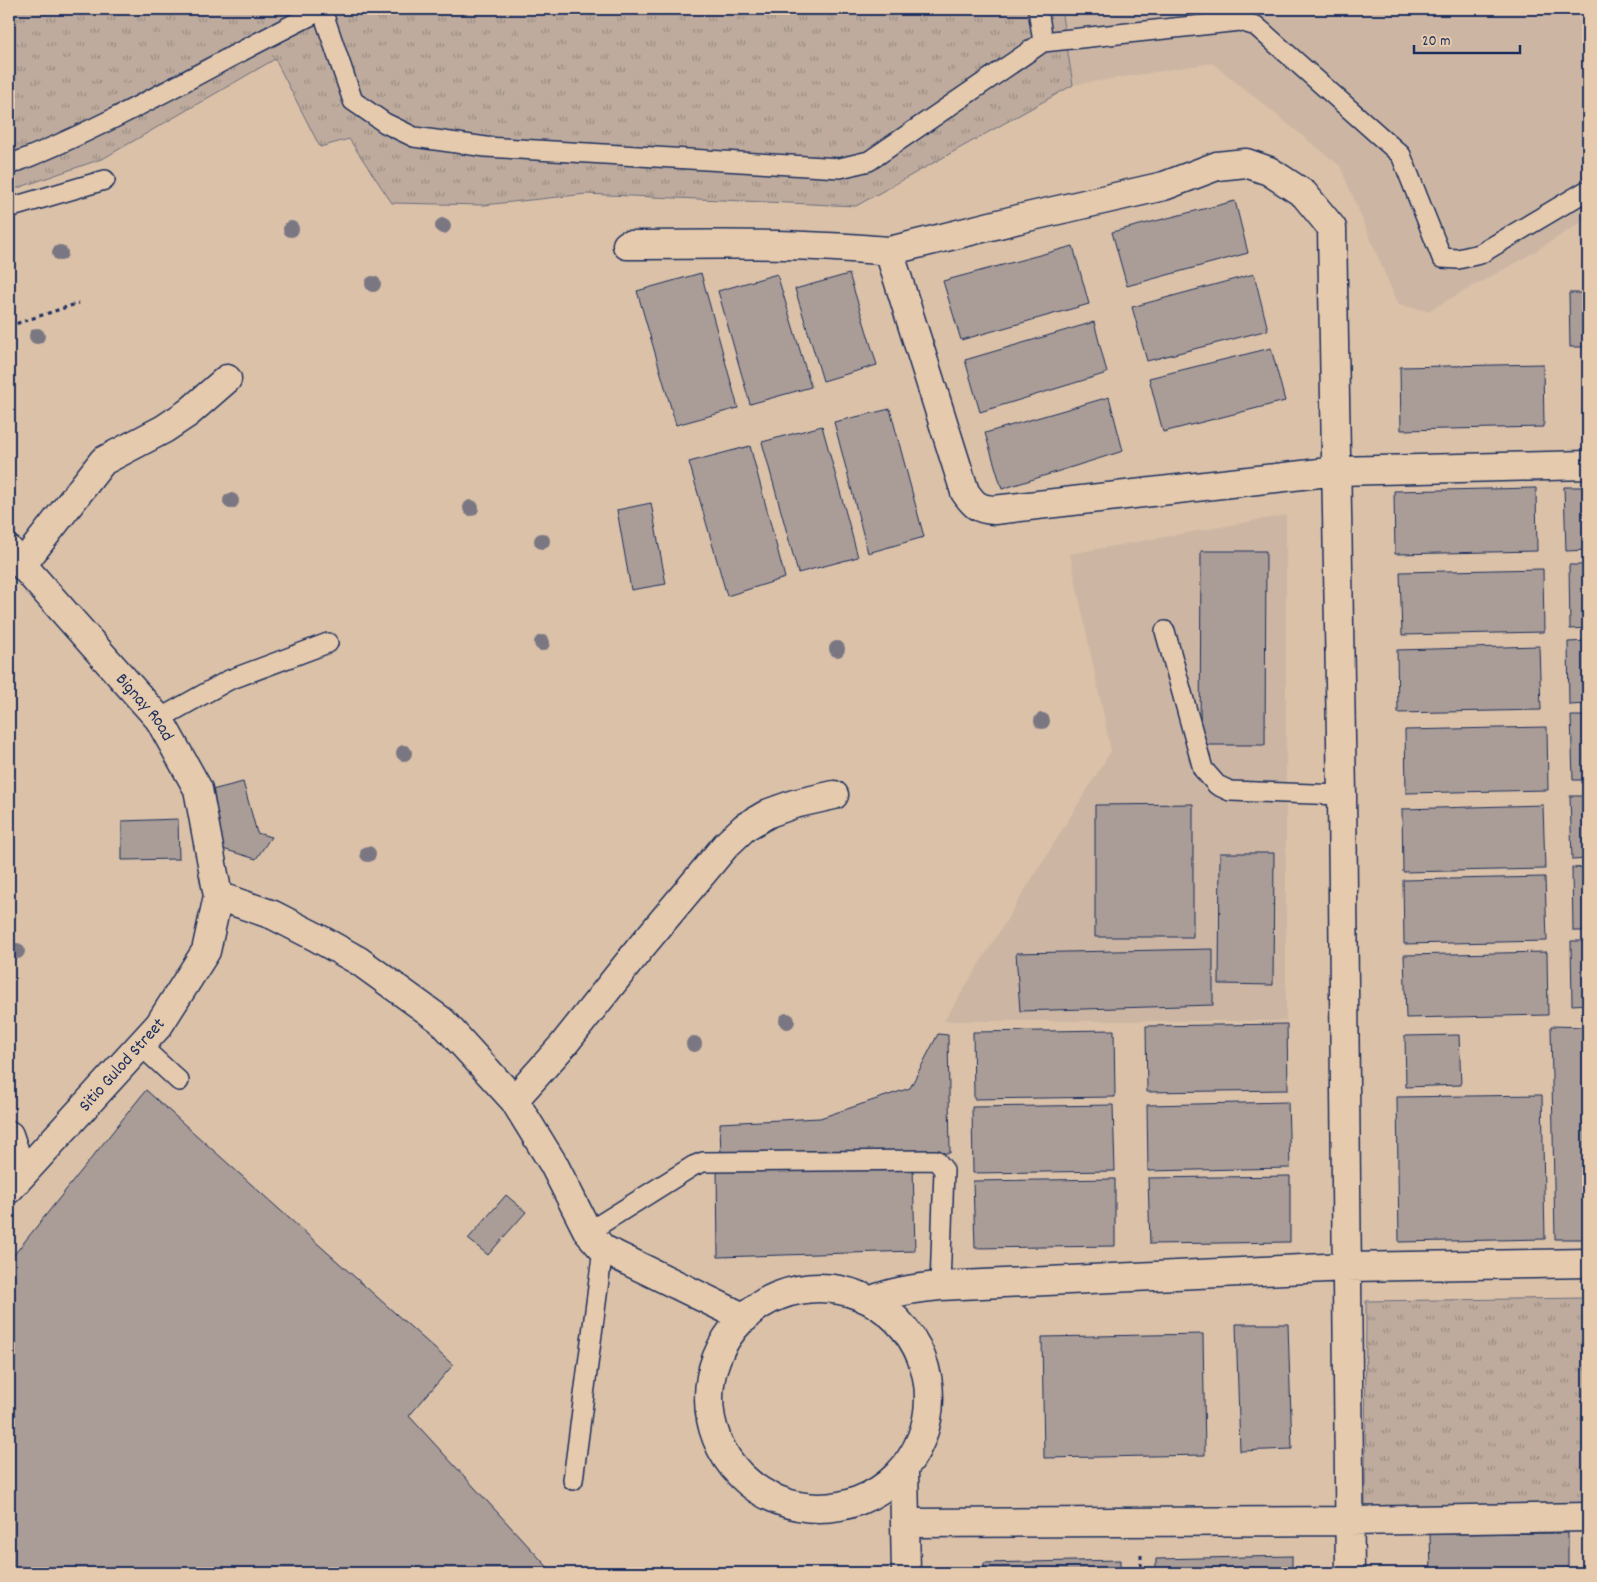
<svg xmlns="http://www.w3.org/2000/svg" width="1597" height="1582" viewBox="0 0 1597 1582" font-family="Dekko,sans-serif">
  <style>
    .built { fill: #ccb6a3 }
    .grass { fill: url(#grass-tufts); stroke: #6c6d7e }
    .building { fill: #aa9c96; stroke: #1b2f5e }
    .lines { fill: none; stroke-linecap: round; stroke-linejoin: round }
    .service-casing { stroke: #1b2f5e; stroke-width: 22 }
    .minor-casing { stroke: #1b2f5e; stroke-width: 31 }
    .secondary-casing { stroke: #1b2f5e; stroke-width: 31 }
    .path { stroke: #1b2f5e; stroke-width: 3; stroke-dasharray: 4 4; stroke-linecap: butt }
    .service { stroke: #e6caad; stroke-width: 19 }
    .minor { stroke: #e6caad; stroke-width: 28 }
    .secondary { stroke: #e6caad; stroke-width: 28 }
    .tree { fill: #7a7783 }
    .labels { text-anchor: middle; stroke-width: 5; stroke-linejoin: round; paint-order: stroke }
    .street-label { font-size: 18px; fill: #1b2f5e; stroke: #e6caad }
  </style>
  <defs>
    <pattern id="grass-tufts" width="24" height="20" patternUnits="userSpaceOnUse" patternTransform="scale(1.25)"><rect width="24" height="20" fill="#beab9d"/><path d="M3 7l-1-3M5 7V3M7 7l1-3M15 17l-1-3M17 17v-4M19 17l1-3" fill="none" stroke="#9a8c83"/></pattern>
  </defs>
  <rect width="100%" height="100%" fill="#dac1a8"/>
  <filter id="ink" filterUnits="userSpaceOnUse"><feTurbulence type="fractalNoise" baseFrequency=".02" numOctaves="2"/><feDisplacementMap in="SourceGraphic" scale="10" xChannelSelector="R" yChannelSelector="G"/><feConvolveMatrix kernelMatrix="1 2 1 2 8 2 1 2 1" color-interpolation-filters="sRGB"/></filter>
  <g filter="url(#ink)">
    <path class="built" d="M1061,9H1573L1588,35V218L1526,257L1428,311L1398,305L1340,166L1212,63L1073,85Z
      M1286,515V1021H944L1111,751L1070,554Z"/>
    <path class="grass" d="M9,9H1061L1073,85L856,206L586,194L484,205L392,203L349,139L320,147L275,59L104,158L9,191Z
      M1588,1298V1504L1365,1507L1366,1301Z"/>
    <path class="building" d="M1235,201L1248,253L1127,286L1112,232Z
      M1073,246L1089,304L961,340L943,281Z
      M701,273L738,408L676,425L637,291Z
      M777,274L811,387L750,404L718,291Z
      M849,274L877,365L823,381L795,289Z
      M1254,274L1268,330L1147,361L1132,307Z
      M1569,293H1588V347H1570Z
      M1094,322L1107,373L980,412L965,360Z
      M1271,348L1285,401L1163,432L1149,378Z
      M1587,361H1588V422Z
      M1543,364L1544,427L1401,430L1400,367Z
      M1109,397L1123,451L1002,489L985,433Z
      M890,409L924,537L868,553L834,422Z
      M822,426L858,557L798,573L762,442Z
      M750,446L785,578L727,596L689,462Z
      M1564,487H1588V550L1566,551Z
      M1536,488L1537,551L1395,554L1394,491Z
      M651,503L666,584L631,590L617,510Z
      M1201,551H1266L1265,745H1200Z
      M1569,565H1588V628L1570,629Z
      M1543,569L1544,632L1402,635L1400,572Z
      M1588,641V704L1569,705L1568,642Z
      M1539,646L1541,710L1398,713L1397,650Z
      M1571,716H1588V780H1573Z
      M1547,727L1548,790L1406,793L1405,730Z
      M243,782L257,833L271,837L256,859L223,849L208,791Z
      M1570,796H1588V859L1572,860Z
      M1193,804V937H1095V805Z
      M1543,805L1545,869L1403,872L1402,809Z
      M178,819L179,859L122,860V821Z
      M1220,853H1274L1273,985L1219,984Z
      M1588,867V931H1573L1572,868Z
      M1545,877L1547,941L1404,944L1403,880Z
      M1571,941H1588V1004L1572,1005Z
      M1213,949V1005L1020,1011L1016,953Z
      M1547,952L1548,1015L1406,1018L1404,955Z
      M1287,1024L1288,1090L1147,1092L1146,1026Z
      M1551,1026L1588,1027V1239H1555Z
      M1114,1030L1115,1097L974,1099L973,1032Z
      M938,1034L948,1035L950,1153L721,1158L720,1123L820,1118L910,1088Z
      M1459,1035L1461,1085L1406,1087L1405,1036Z
      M146,1090L453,1365L409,1416L553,1573H9V1261Z
      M1542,1095L1545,1239L1399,1242L1397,1097Z
      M1288,1102L1290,1168L1148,1171L1147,1105Z
      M1113,1105L1115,1171L973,1173L972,1107Z
      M913,1165L915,1251L718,1257L717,1168Z
      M1290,1176V1242L1150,1244L1148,1178Z
      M1115,1179V1246L975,1248L973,1181Z
      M506,1195L526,1212L488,1255L468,1239Z
      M1236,1324H1288L1292,1449L1240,1451Z
      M1203,1334L1205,1455L1044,1458L1042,1337Z
      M1568,1533V1573H1431L1430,1534Z
      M1292,1556V1573H1156V1559Z
      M1120,1560V1573H984V1563Z"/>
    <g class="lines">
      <defs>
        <path id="service" d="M1038,9L1043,42
          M9,165C118,123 217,61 322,10L353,101L385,123L414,137L486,147L840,168L869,161L1043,42L1240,21L1256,26L1401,155L1442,258L1458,259L1480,254L1586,191
          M9,208L105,180
          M1165,631L1203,769L1217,785L1230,791L1342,795
          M159,719L229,680L328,643
          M140,1045L179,1081
          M588,1232L693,1166L703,1162L936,1160L944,1170L940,1286
          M573,1480L603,1249"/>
        <path id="minor" d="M627,245C714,244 802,243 889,251
          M22,565L103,461L164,429L188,413L227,379
          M218,896L273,915L316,937L359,961L442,1021L514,1100L554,1165L588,1232L603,1249L745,1318
          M514,1100L564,1044L641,947L726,845L745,827L769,813L794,804L834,795
          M9,1135L22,1174
          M709 1398a110 110 0 1 1 220 0a110 110 0 1 1-220 0Z
          M872,1300C895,1291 916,1288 940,1286L1347,1267L1588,1263
          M904,1471L906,1573
          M905,1523L1349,1521L1588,1517
          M1350,1573L1342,795L1332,228L1304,194L1269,171L1246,163L1217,166L1164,186L1023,218L889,251L965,492C974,505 978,509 994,510L1337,471L1588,465"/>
        <g id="secondary">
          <path id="s1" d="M9,550L159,719L198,789L218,896L206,951L159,1025L9,1189"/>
        </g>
      </defs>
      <use href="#service" class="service-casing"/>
      <use href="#minor" class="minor-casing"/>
      <use href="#secondary" class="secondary-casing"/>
      <path class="path" d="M9,326L79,303
        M1141,1555V1573"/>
      <use href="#service" class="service"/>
      <use href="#minor" class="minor"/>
      <use href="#secondary" class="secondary"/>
    </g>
    <g class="tree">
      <circle cx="443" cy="226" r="8"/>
      <circle cx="291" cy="229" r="8"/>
      <circle cx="60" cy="253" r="8"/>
      <circle cx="373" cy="284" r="8"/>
      <circle cx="37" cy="336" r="8"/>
      <circle cx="231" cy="501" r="8"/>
      <circle cx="471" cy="508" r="8"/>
      <circle cx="542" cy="541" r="8"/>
      <circle cx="542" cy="643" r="8"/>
      <circle cx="837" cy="649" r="8"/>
      <circle cx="1042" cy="721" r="8"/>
      <circle cx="404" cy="753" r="8"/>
      <circle cx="368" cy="854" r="8"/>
      <circle cx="17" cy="951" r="8"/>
      <circle cx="787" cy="1021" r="8"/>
      <circle cx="694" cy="1044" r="8"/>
    </g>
  </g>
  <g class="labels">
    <g class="street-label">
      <text dy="6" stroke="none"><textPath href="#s1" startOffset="208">Bignay Road</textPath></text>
      <text transform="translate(121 1064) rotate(-48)" y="6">Sitio Gulod Street</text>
    </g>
  </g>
  <rect width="1597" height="1582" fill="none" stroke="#e6caad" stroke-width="30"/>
  <rect x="15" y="15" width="1567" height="1552" fill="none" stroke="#1b2f5e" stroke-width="2" filter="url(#ink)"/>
  <path d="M1414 45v8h106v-8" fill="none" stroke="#1b2f5e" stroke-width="2.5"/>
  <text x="1422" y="45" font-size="15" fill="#1b2f5e" stroke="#e6caad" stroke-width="4" paint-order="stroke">20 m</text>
</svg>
